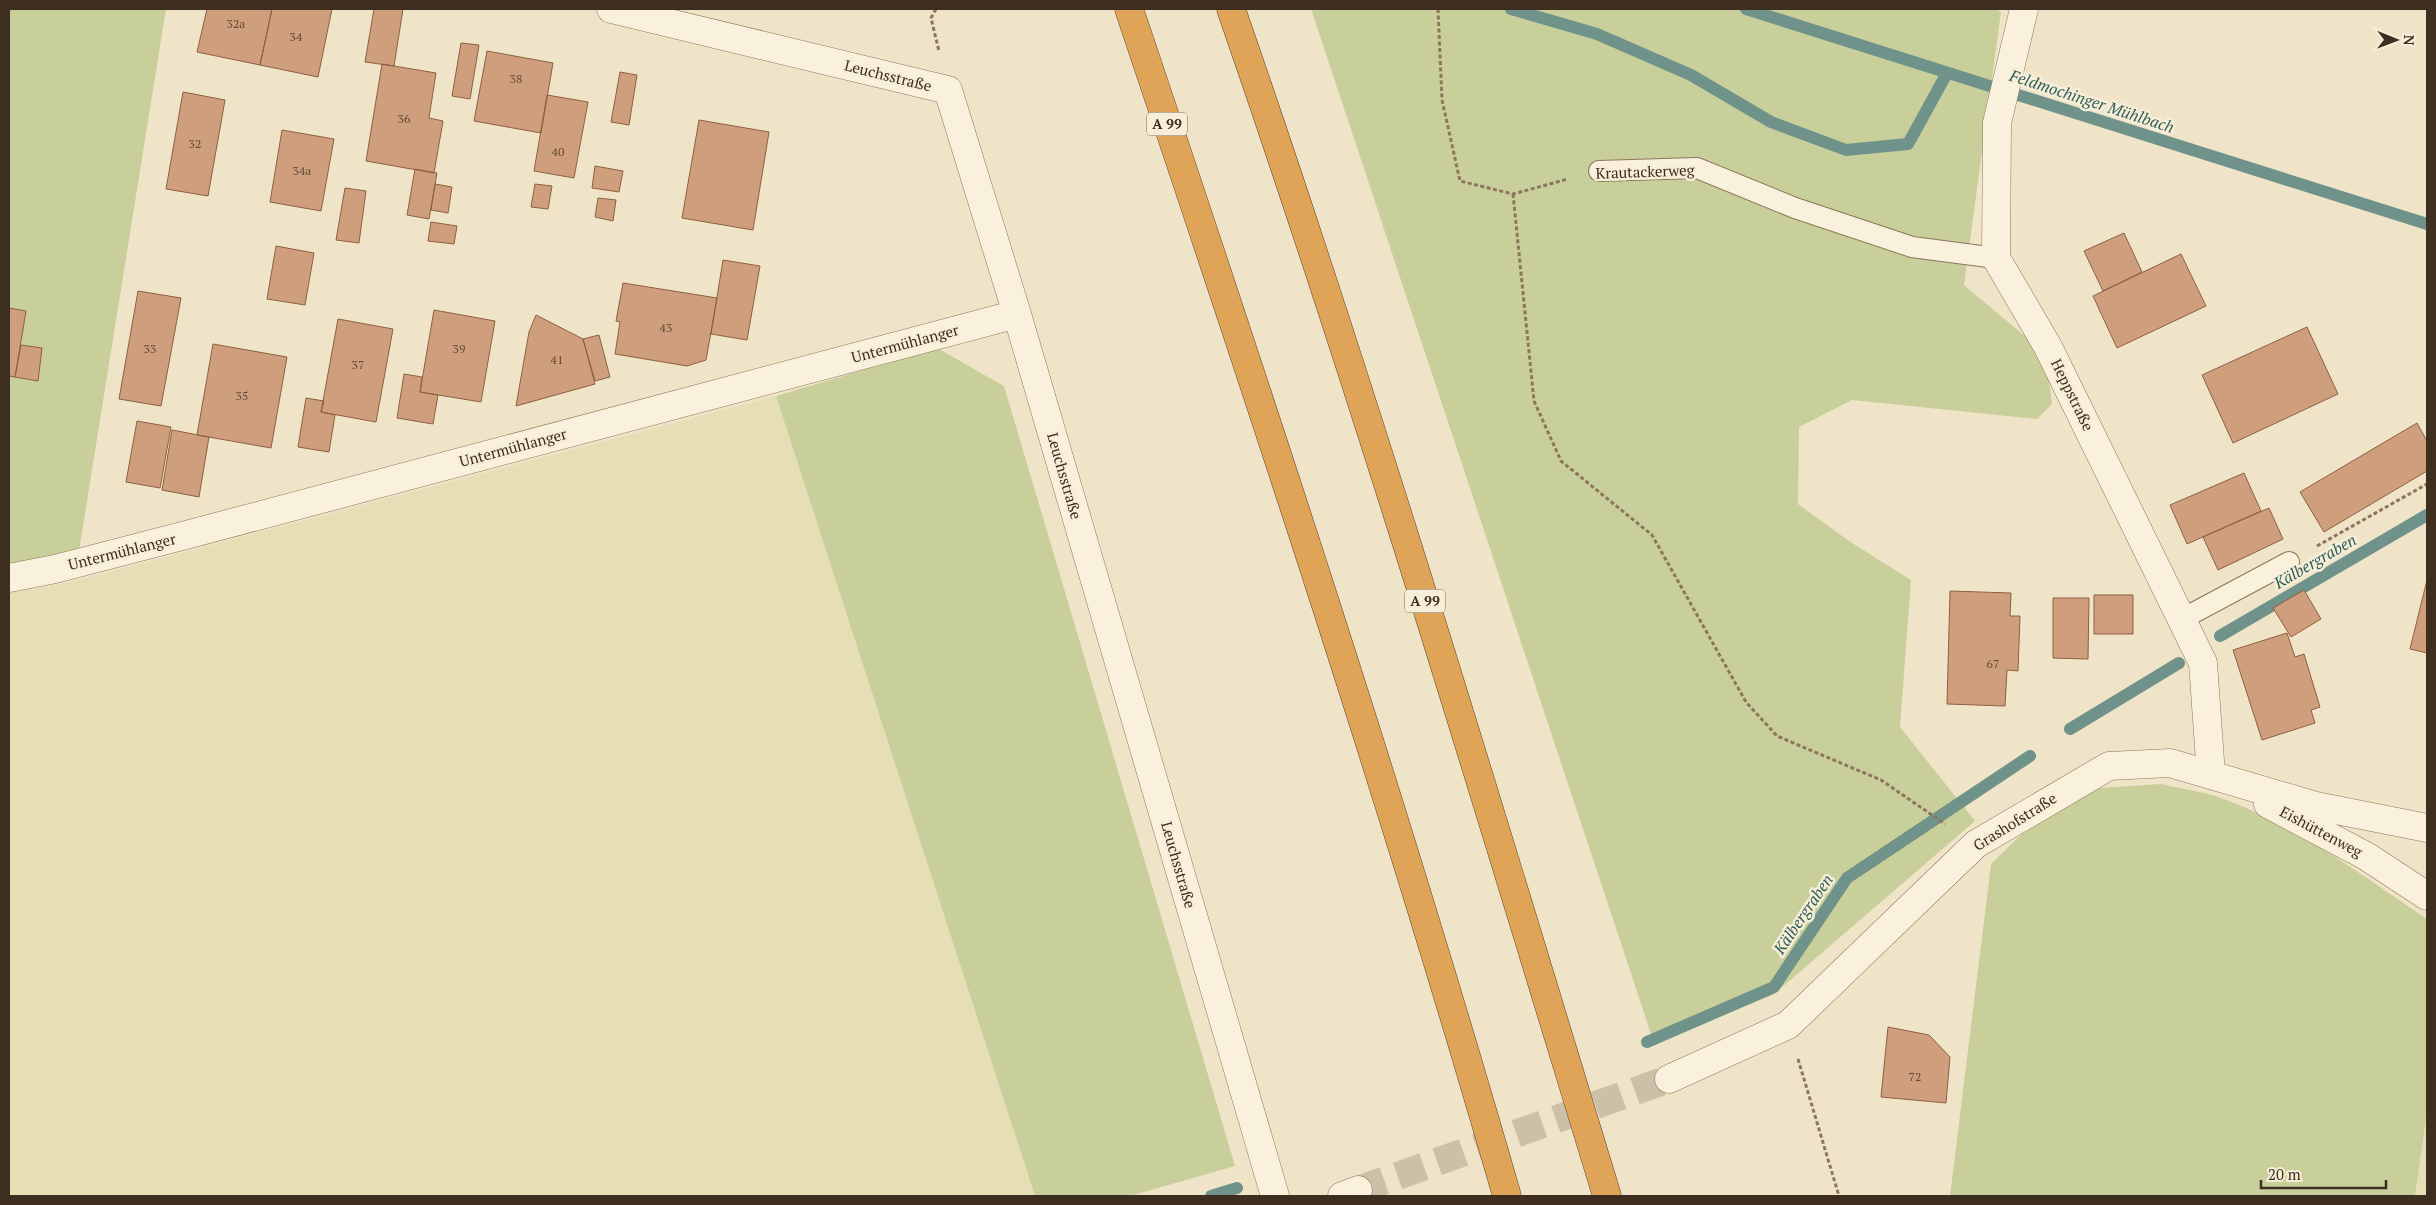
<svg xmlns="http://www.w3.org/2000/svg" width="2436" height="1205" viewBox="0 0 2436 1205" font-family="'PT Serif',serif">
  <style>
    .farmland { fill: #e6deb5 }
    .green { fill: #c9cf9b }
    .lines { fill: none; stroke-linecap: round; stroke-linejoin: round }
    .stream { stroke: #6f938a; stroke-width: 12 }
    .building { fill: #cf9f7d; stroke: #8d5f41 }
    .street-tunnel { stroke: #ccc0a6; stroke-width: 28; stroke-dasharray: 28 14; stroke-linecap: butt }
    .lane-casing { stroke: #8d765c; stroke-width: 22 }
    .street-casing { stroke: #8d765c; stroke-width: 29 }
    .highway-casing { stroke: #5b4430; stroke-width: 29 }
    .path { stroke: #8d765c; stroke-width: 3; stroke-dasharray: 4 2.5; stroke-linecap: butt }
    .lane { stroke: #faf1dc; stroke-width: 20 }
    .street { stroke: #faf1dc; stroke-width: 28 }
    .highway { stroke: #e0a458; stroke-width: 28 }
    .labels { text-anchor: middle; stroke-width: 5; stroke-linejoin: round; paint-order: stroke }
    .number-label { font-size: 12px; fill: #624a37 }
    .shield { fill: #f7eed8; stroke: #756857; stroke-width: 1 }
    .shield-label { font-size: 14px; font-weight: bold; fill: #3d2e20 }
    .street-label { font-size: 15px; fill: #3d2e20; stroke: #f7eed8 }
    .water-label { font-size: 16px; font-style: italic; fill: #2f5d5a; stroke: #f7eed8 }
  </style>
  <rect width="100%" height="100%" fill="#f0e4c8"/>
  <path class="farmland" d="M776,396L1035,1196H9V593L71,582Z
    M2427,1111V1196H2415Z"/>
  <path class="green" d="M9,9H166L79,551L9,565Z
    M1311,9H1996L2001,12L1964,285L2026,337L2049,380L2052,404L2037,419L1852,400L1799,427L1798,504L1849,541L1911,580L1900,727L1975,821L1773,995L1716,1018L1652,1037Z
    M937,348L1004,386L1235,1166L1130,1196H1035L776,396Z
    M2161,784C2181,789 2202,791 2221,798C2297,825 2361,875 2427,919V1111L2415,1196H1950L1991,864L2033,823L2099,788Z"/>
  <g class="lines">
    <path class="stream" d="M1511,9L1597,34L1691,75L1771,122L1846,150L1908,144L1947,73
      M1746,9L2427,224
      M2220,636L2427,515
      M2070,729L2179,663
      M1647,1042L1774,987L1847,878L2030,756
      M1211,1196L1237,1188"/>
  </g>
  <path class="building" d="M207,9H272L260,65L197,52Z
    M272,9H332L318,77L260,65Z
    M374,9H403L394,66L365,62Z
    M461,43L479,45L470,99L452,96Z
    M487,51L553,63L541,133L474,121Z
    M382,64L436,73L429,118L443,121L434,173L366,161Z
    M620,72L637,75L629,125L611,122Z
    M183,92L225,100L208,196L166,189Z
    M547,95L588,102L574,178L534,171Z
    M699,120L769,132L753,230L682,218Z
    M282,130L334,139L321,211L270,202Z
    M595,166L623,171L619,192L592,188Z
    M415,169L437,173L429,219L407,215Z
    M435,184L452,187L448,213L431,210Z
    M535,184L552,186L548,209L531,207Z
    M345,188L366,191L359,243L336,240Z
    M598,198L616,200L613,221L595,217Z
    M431,222L457,226L454,244L428,241Z
    M2124,233L2142,272L2103,291L2084,251Z
    M276,246L314,253L305,305L267,299Z
    M2181,254L2206,306L2117,348L2093,296Z
    M723,260L760,266L747,340L711,334Z
    M623,283L717,298L706,360L687,366L615,354L620,322L616,321Z
    M138,291L181,298L161,406L119,399Z
    M9,308L26,311L15,377L9,376Z
    M434,310L495,321L481,402L420,392Z
    M536,315L583,339L595,384L516,406L529,332Z
    M338,319L393,329L376,422L321,412Z
    M2307,327L2338,394L2233,443L2202,375Z
    M599,335L610,377L595,381L583,339Z
    M213,344L287,357L271,448L197,435Z
    M21,345L42,348L38,381L15,377Z
    M404,374L422,377L420,392L438,395L433,424L397,418Z
    M306,398L324,401L321,412L335,415L329,452L298,447Z
    M137,421L171,427L160,488L126,482Z
    M2417,423L2427,441V471L2324,532L2300,492Z
    M172,430L209,437L199,497L162,490Z
    M2244,473L2261,511L2187,544L2170,505Z
    M2269,508L2283,539L2218,570L2203,537Z
    M2427,580V653L2410,649Z
    M2304,590L2321,619L2291,637L2273,608Z
    M1950,591L2011,593L2010,616H2020L2018,671L2007,670L2005,706L1947,704Z
    M2094,595H2133V634H2094Z
    M2053,598H2089L2088,659L2053,658Z
    M2287,633L2295,657L2304,654L2320,707L2311,710L2315,723L2262,740L2233,650Z
    M1888,1027L1929,1035L1950,1057L1946,1103L1881,1097Z"/>
  <g class="lines">
    <path class="street-tunnel" d="M1358,1190L1669,1079"/>
    <defs>
      <path id="lane" d="M1599,171L1697,168L1795,208L1912,247L1996,258
        M2182,619L2289,562"/>
      <path id="street" d="M611,9L948,90L1017,314L1275,1196
        M2024,9L1997,123L1996,258L2048,347L2203,663L2211,775
        M9,578L55,569L186,535L1017,314
        M2268,804L2366,856L2427,896
        M1669,1079L1788,1025L1976,844L2109,766L2170,763L2316,806L2427,828
        M1342,1196L1358,1190"/>
      <path id="highway" d="M1129,9C1261,402 1392,797 1507,1196
        M1231,9C1367,401 1486,799 1607,1196"/>
    </defs>
    <use href="#lane" class="lane-casing"/>
    <use href="#street" class="street-casing"/>
    <use href="#highway" class="highway-casing"/>
    <path class="path" d="M936,9L931,18L939,51
      M1438,9L1442,100L1460,181L1513,194L1568,179
      M1513,194L1534,401L1561,461L1652,535L1746,702L1777,736L1881,780L1945,824
      M2317,546L2427,484
      M1798,1059L1839,1196"/>
    <use href="#lane" class="lane"/>
    <use href="#street" class="street"/>
    <use href="#highway" class="highway"/>
  </g>
  <g class="labels">
    <g class="number-label">
      <text x="236" y="28">32a</text>
      <text x="296" y="41">34</text>
      <text x="516" y="83">38</text>
      <text x="404" y="123">36</text>
      <text x="195" y="148">32</text>
      <text x="558" y="156">40</text>
      <text x="302" y="175">34a</text>
      <text x="666" y="332">43</text>
      <text x="150" y="353">33</text>
      <text x="459" y="353">39</text>
      <text x="557" y="364">41</text>
      <text x="358" y="369">37</text>
      <text x="242" y="400">35</text>
      <text x="1993" y="668">67</text>
      <text x="1915" y="1081">72</text>
    </g>
    <g class="shield">
      <rect x="1147" y="112.5" width="40" height="23" rx="4"/>
      <rect x="1405" y="589.5" width="40" height="23" rx="4"/>
    </g>
    <g class="shield-label">
      <text x="1167" y="129">A 99</text>
      <text x="1425" y="606">A 99</text>
    </g>
    <g class="street-label">
      <text transform="translate(888 76) rotate(14)" y="5">Leuchsstraße</text>
      <text transform="translate(1645 172) rotate(-2)" y="5">Krautackerweg</text>
      <text transform="translate(905 344) rotate(-15)" y="5">Untermühlanger</text>
      <text transform="translate(2072 395) rotate(64)" y="5">Heppstraße</text>
      <text transform="translate(513 448) rotate(-15)" y="5">Untermühlanger</text>
      <text transform="translate(1064 476) rotate(74)" y="5">Leuchsstraße</text>
      <text transform="translate(122 552) rotate(-14)" y="5">Untermühlanger</text>
      <text transform="translate(2015 822) rotate(-32)" y="5">Grashofstraße</text>
      <text transform="translate(2321 832) rotate(28)" y="5">Eishüttenweg</text>
      <text transform="translate(1178 865) rotate(74)" y="5">Leuchsstraße</text>
    </g>
    <g class="water-label">
      <text transform="translate(2092 101) rotate(18)" y="6">Feldmochinger Mühlbach</text>
      <text transform="translate(2315 561) rotate(-30)" y="6">Kälbergraben</text>
      <text transform="translate(1803 914) rotate(-56)" y="6">Kälbergraben</text>
    </g>
  </g>
  <rect width="2436" height="1205" fill="none" stroke="#3d2e20" stroke-width="20"/>
  <g transform="translate(2396 40) rotate(91)" stroke="#f7eed8" stroke-width="4" paint-order="stroke">
  <path d="M0-4L9 19L0 12L-9 19Z" fill="#3d2e20"/>
  <text y="-8" font-size="14" font-weight="bold" text-anchor="middle" fill="#3d2e20">N</text>
  </g>
  <path d="M2261 1180v8h125v-8" fill="none" stroke="#3d2e20" stroke-width="2.5"/>
  <text x="2268" y="1180" font-size="15" fill="#3d2e20" stroke="#f7eed8" stroke-width="4" paint-order="stroke">20 m</text>
</svg>
